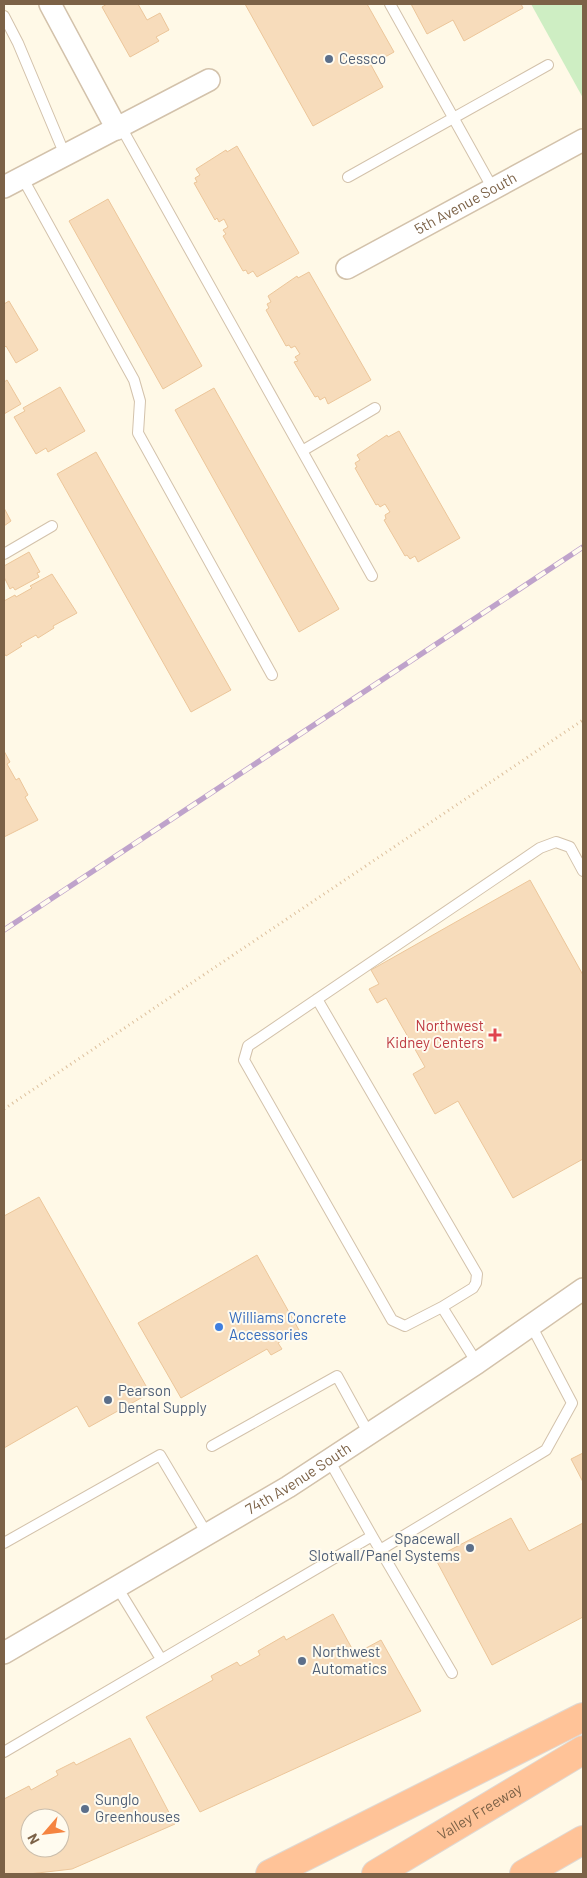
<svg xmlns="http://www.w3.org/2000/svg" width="587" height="1878" viewBox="0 0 587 1878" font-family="Barlow,sans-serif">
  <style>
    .green { fill: #ceeec3 }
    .building { fill: #f7dcbb; stroke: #ecc69a; fill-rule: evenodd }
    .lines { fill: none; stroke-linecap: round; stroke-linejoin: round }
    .service-casing { stroke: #d3c2ab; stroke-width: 12 }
    .minor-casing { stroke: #d3c2ab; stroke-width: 24 }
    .motorway-casing { stroke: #e0d9d3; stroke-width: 30 }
    .path { stroke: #ddc09d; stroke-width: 3; stroke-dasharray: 1 4; stroke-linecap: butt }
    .service { stroke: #fff; stroke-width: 10 }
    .minor { stroke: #fff; stroke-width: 21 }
    .motorway { stroke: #ffc398; stroke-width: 28 }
    .rail-casing { stroke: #bfa3cb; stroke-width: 5.5 }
    .rail { stroke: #fffbef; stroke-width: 4; stroke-dasharray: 11; stroke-linecap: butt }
    .service-dot { fill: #5c6f8a; stroke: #fffbef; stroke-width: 2 }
    .health-dot { fill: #e0444e; stroke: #fffbef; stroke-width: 2 }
    .shop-dot { fill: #3f7fe0; stroke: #fffbef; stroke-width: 2 }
    .labels { text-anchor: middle; stroke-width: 4; stroke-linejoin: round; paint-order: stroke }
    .service-label { font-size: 15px; fill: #4e5e75; stroke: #fffbef; text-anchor: start }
    .street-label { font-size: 15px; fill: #7c6247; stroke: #fffbef }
    .health-label { font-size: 15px; fill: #be3a42; stroke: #fffbef; text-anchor: end }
    .shop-label { font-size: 15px; fill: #366cbe; stroke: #fffbef; text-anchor: start }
  </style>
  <rect width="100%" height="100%" fill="#fff9e7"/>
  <path class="green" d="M531,4H583V98Z"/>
  <path class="building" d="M107,4H138L147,20L160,13L169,30L156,37L159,41L130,57L102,7Z
    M245,4H367L394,52L371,65L383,87L313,126Z
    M411,4H521L523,8L464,41L453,20L427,34Z
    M237,146L299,253L257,277L253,271L248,274L246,270L243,271L223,236L226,234L223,230L228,227L224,219L219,222L217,218L215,220L194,183L197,182L195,178L200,175L196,169L226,150L227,152Z
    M108,199L202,366L163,389L69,221Z
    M309,272L371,380L328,404L325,397L320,400L318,396L315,397L294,362L298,361L295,357L300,354L295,346L291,348L289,345L286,346L266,310L269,308L267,304L271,302L268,296L297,276L298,278Z
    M9,301L38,350L16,363L6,346L4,348V304Z
    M7,380L21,404L4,414V382Z
    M60,387L85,431L48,452L46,448L36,454L14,417L25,411L23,408Z
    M214,388L339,609L299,632L175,410Z
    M399,431L460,538L418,562L415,556L410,559L407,555L405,556L384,520L386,519L385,515L390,512L385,504L380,507L378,504L376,505L355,468L357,467L355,463L360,460L357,455L387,435L388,437Z
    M96,452L231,690L191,712L57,474Z
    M4,508L11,521L4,526Z
    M29,552L40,572L37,573L39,577L15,590L13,587L10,589L4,577V566Z
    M52,574L77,613L53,626L54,628L38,638L36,635L20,644L22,646L6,656L4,653V601L15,595L16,597L32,588L30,586Z
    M4,751L10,762L7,764L16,780L19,778L28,795L25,797L38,820L4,837Z
    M530,880L583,975V1159L513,1198L458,1101L435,1114L413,1074L425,1067L386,998L377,1003L369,989L379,984L371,970Z
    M39,1197L150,1393L89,1427L77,1406L4,1448V1216Z
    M257,1255L299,1330L278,1343L282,1349L271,1355L267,1349L181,1398L138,1323Z
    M583,1453V1482L571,1459Z
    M511,1518L529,1551L583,1523V1617L492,1665L435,1558Z
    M333,1614L355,1654L381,1640L421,1711L200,1812L146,1717L213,1680L211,1676L237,1662L240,1666L260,1655L258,1651L284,1636L286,1640Z
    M130,1738L175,1824L72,1869L29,1874H4V1799L29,1786L31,1790L58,1775L56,1771L74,1762L76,1765ZM30,1818H60V1848H30Z"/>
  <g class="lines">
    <defs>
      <path id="service" d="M390,4L493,189
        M4,16L18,43L65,155
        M121,127L372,576
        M22,177L134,380L140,401L138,433L272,675
        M348,177L548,65
        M302,451L375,408
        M4,554L52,526
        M317,999L477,1274L476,1283L473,1288L442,1307
        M477,1363L442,1307L405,1326L392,1320L244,1060L248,1046L540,848L556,842L570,847L583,871
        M212,1446L337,1376L369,1434
        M372,1536L452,1673
        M4,1543L160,1455L207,1534
        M380,1550L546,1450L572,1403L531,1325
        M117,1587L161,1659
        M4,1752L372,1536L329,1460"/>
      <g id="minor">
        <path d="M50,4L117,129"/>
        <path d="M4,187L209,80"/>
        <path id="s1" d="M347,268L583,140"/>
        <path id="s2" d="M4,1653L288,1487L477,1363L583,1289"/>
      </g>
      <g id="motorway">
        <path d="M270,1874L583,1717"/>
        <path id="s3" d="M376,1874L583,1750"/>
        <path d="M524,1874L583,1840"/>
      </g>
    </defs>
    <use href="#service" class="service-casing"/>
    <use href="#minor" class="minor-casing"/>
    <use href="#motorway" class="motorway-casing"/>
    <path class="path" d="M4,1109L583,720"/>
    <use href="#service" class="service"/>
    <use href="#minor" class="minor"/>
    <use href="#motorway" class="motorway"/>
    <defs>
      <path id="rail" d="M4,930L583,547"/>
    </defs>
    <use href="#rail" class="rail-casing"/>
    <use href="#rail" class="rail"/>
  </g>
  <g class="service-dot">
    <circle cx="329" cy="59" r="5"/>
    <circle cx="108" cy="1400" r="5"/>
    <circle cx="470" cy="1548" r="5"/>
    <circle cx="302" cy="1661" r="5"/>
    <circle cx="85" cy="1809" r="5"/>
  </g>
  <path class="health-dot" d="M492.5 1027.5h5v5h5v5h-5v5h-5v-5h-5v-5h5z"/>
  <circle class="shop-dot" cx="219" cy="1327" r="5"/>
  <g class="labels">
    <g class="service-label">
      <text x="339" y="64">Cessco</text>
      <text x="118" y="1396">Pearson<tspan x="118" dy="17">Dental Supply</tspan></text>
      <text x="460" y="1544" text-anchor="end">Spacewall<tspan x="460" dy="17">Slotwall/Panel Systems</tspan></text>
      <text x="312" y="1657">Northwest<tspan x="312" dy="17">Automatics</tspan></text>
      <text x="95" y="1805">Sunglo<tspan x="95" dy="17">Greenhouses</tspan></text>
    </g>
    <g class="street-label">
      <text dy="5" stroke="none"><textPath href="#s1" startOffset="135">5th Avenue South</textPath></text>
      <text dy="5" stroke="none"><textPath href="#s2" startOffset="342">74th Avenue South</textPath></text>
      <text dy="5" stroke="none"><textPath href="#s3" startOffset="121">Valley Freeway</textPath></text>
    </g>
    <g class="health-label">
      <text x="484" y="1031">Northwest<tspan x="484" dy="17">Kidney Centers</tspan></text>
    </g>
    <g class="shop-label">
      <text x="229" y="1323">Williams Concrete<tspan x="229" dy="17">Accessories</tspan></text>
    </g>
  </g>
  <rect width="587" height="1878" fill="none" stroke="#7c6247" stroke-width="10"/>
  <g transform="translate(45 1833) rotate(242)"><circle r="24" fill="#fffbef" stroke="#cbbeac"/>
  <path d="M0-4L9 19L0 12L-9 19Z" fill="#f58440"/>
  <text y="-8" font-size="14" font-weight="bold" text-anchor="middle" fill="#7c6247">N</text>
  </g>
</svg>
